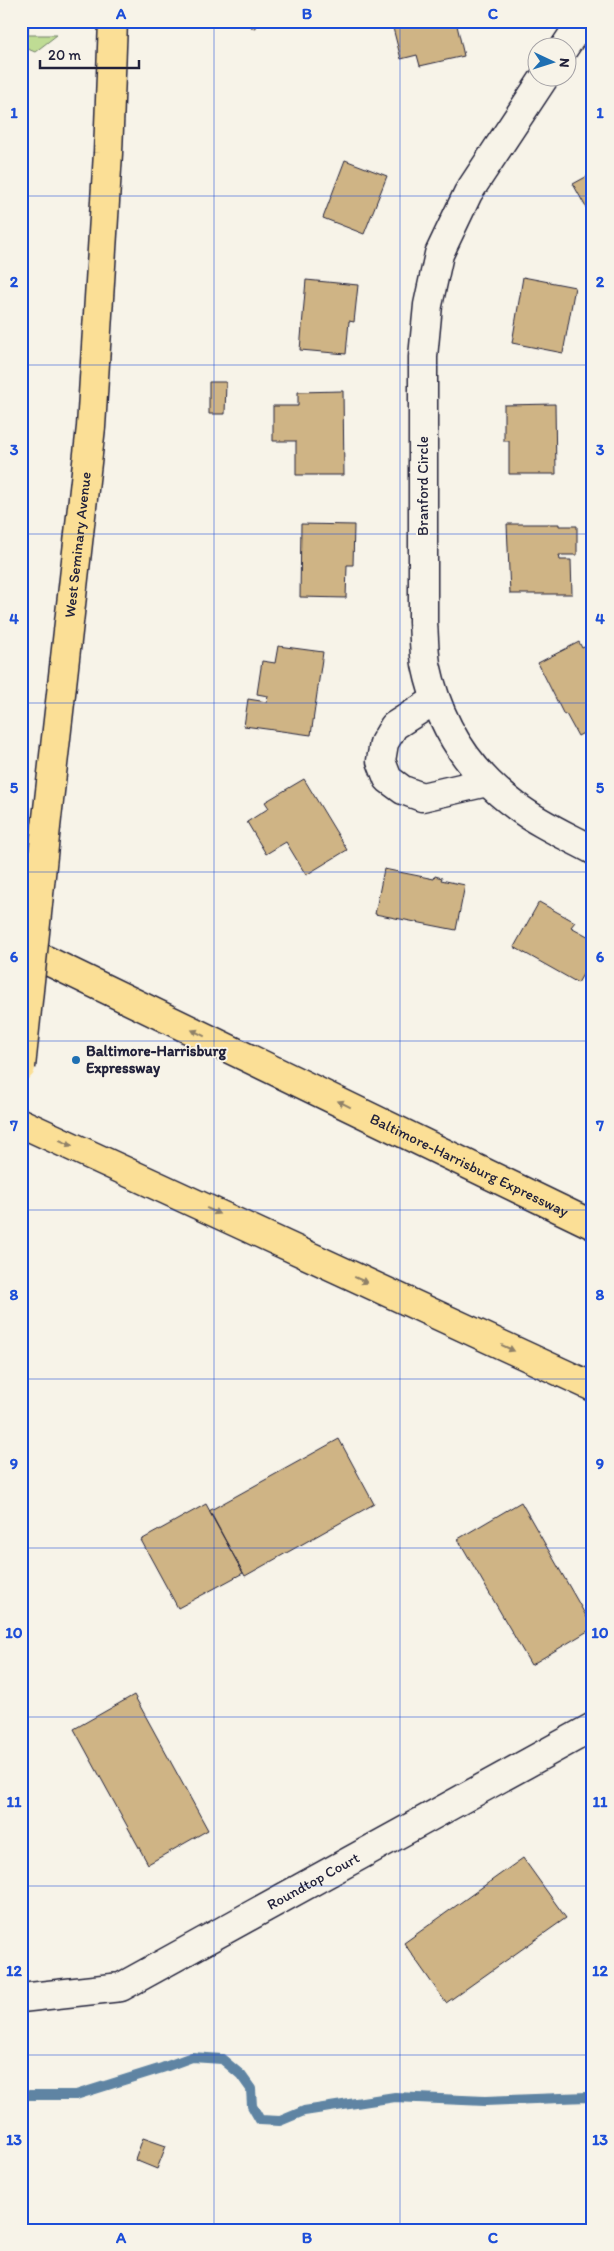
<svg xmlns="http://www.w3.org/2000/svg" width="614" height="2251" viewBox="0 0 614 2251" font-family="Itim,sans-serif">
  <style>
    .green { fill: #bfdc94; stroke: #707f68 }
    .lines { fill: none; stroke-linecap: round; stroke-linejoin: round }
    .stream { stroke: #5f84a3; stroke-width: 10 }
    .building { fill: #cfb485; stroke: #22223b }
    .minor-casing { stroke: #22223b; stroke-width: 31 }
    .major-casing { stroke: #22223b; stroke-width: 31 }
    .highway-casing { stroke: #22223b; stroke-width: 31 }
    .minor { stroke: #f7f3e8; stroke-width: 28 }
    .major { stroke: #fbdf96; stroke-width: 28 }
    .highway { stroke: #fbdf96; stroke-width: 28 }
    .major-bridge-casing { stroke: #22223b; stroke-width: 31; stroke-linecap: butt }
    .major-bridge { stroke: #fbdf96; stroke-width: 28 }
    .oneway { fill: #8e8068 }
    .grid { fill: none; stroke: #1d4ed8; stroke-width: 1; stroke-opacity: 0.55 }
    .poi-dot { fill: #1f6fb2; stroke: #f7f3e8; stroke-width: 2 }
    .labels { text-anchor: middle; stroke-width: 4; stroke-linejoin: round; paint-order: stroke }
    .street-label { font-size: 15px; fill: #22223b; stroke: #f7f3e8 }
    .poi-label { font-size: 15px; font-weight: bold; fill: #22223b; stroke: #f7f3e8; text-anchor: start }
    .neatline { fill: none; stroke: #1d4ed8; stroke-width: 2 }
    .grid-label { font-size: 16px; text-anchor: middle; font-weight: bold; fill: #1d4ed8 }
  </style>
  <rect width="100%" height="100%" fill="#f7f3e8"/>
  <filter id="ink" filterUnits="userSpaceOnUse"><feTurbulence type="fractalNoise" baseFrequency=".02" numOctaves="2"/><feDisplacementMap in="SourceGraphic" scale="10" xChannelSelector="R" yChannelSelector="G"/><feConvolveMatrix kernelMatrix="1 2 1 2 8 2 1 2 1" color-interpolation-filters="sRGB"/></filter>
  <g filter="url(#ink)">
    <path class="green" d="M21,21H29L28,35H57L35,52L21,46Z"/>
    <g class="lines">
      <path class="stream" d="M21,2095H76L162,2068L192,2057L222,2059L241,2075L251,2089L252,2106L260,2120L280,2121L304,2111L395,2097L485,2101L587,2097L593,2099"/>
    </g>
    <path class="building" d="M247,21H263L253,29Z
      M410,21H456L464,56L420,66L417,55L401,59L393,28L410,24Z
      M345,160L387,176L364,234L323,218Z
      M593,173V220L573,184Z
      M523,277L575,287L563,353L512,343Z
      M306,280L358,285L354,322L349,321L346,354L300,350Z
      M209,382H226L225,414H209Z
      M343,391L344,475H296V441H273V406H298V392Z
      M555,404L556,474H509V441H504V405Z
      M301,524L354,525L353,565H347L346,598L300,597Z
      M507,524H559V526H577V555H559L560,560H571L572,594H510Z
      M579,642L582,648L593,643V728L578,736L566,714L564,715L538,663Z
      M278,646L323,652L311,735L244,726L248,699L267,702L268,696L257,694L262,661L275,663Z
      M304,779L347,850L306,875L286,842L266,854L247,822L269,808L265,802Z
      M384,869L434,879L435,876L442,878L441,880L465,885L456,930L375,914Z
      M539,902L575,922L571,927L593,939V957L578,983L514,947Z
      M339,1439L374,1504L245,1576L209,1511Z
      M521,1502L593,1628L531,1665L458,1539Z
      M206,1504L243,1573L178,1608L141,1540Z
      M134,1695L208,1830L148,1864L74,1729Z
      M523,1858L566,1918L446,2003L404,1943Z
      M143,2138L166,2146L157,2169L135,2160Z"/>
    <g class="lines">
      <defs>
        <g id="minor">
          <path d="M564,48L582,21"/>
          <path d="M544,78L468,193L439,254L428,305L423,357V622C424,636 424,651 426,664C438,722 468,771 516,806C539,824 567,836 593,850"/>
          <path d="M435,700L394,726L384,743L381,761L388,779L403,790L422,797L487,782"/>
          <path id="s1" d="M21,1998L121,1987L593,1727"/>
        </g>
        <g id="major">
          <path id="s2" d="M46,827L91,427L108,153L113,21"/>
        </g>
        <g id="highway">
          <path id="s3" d="M21,948L593,1225"/>
          <path d="M21,1123L593,1387"/>
        </g>
      </defs>
      <use href="#minor" class="minor-casing"/>
      <use href="#major" class="major-casing"/>
      <use href="#highway" class="highway-casing"/>
      <use href="#minor" class="minor"/>
      <use href="#major" class="major"/>
      <use href="#highway" class="highway"/>
      <defs>
        <path id="major-bridge" d="M21,1067L46,827"/>
      </defs>
      <use href="#major-bridge" class="major-bridge-casing"/>
      <use href="#major-bridge" class="major-bridge"/>
    </g>
    <defs><path id="oneway-solid" d="M-6-.8H1V-3.2L6.5 0L1 3.2V.8H-6Z" transform="scale(1.25)"/></defs>
    <g class="oneway">
      <use href="#oneway-solid" transform="translate(198 1033) rotate(-154)"/>
      <use href="#oneway-solid" transform="translate(344 1104) rotate(-154)"/>
      <use href="#oneway-solid" transform="translate(66 1143) rotate(24)"/>
      <use href="#oneway-solid" transform="translate(213 1211) rotate(25)"/>
      <use href="#oneway-solid" transform="translate(361 1280) rotate(25)"/>
      <use href="#oneway-solid" transform="translate(508 1348) rotate(25)"/>
    </g>
  </g>
  <path class="grid" d="M214,21V2230M400,21V2230M21,196H593M21,365H593M21,534H593M21,703H593M21,872H593M21,1041H593M21,1210H593M21,1379H593M21,1548H593M21,1717H593M21,1886H593M21,2055H593"/>
  <circle class="poi-dot" cx="76" cy="1060" r="5"/>
  <g class="labels">
    <g class="street-label">
      <text transform="translate(423 486) rotate(-90)" y="5">Branford Circle</text>
      <text dy="5" stroke="none"><textPath href="#s2" startOffset="284">West Seminary Avenue</textPath></text>
      <text dy="5" stroke="none"><textPath href="#s3" startOffset="498">Baltimore-Harrisburg Expressway</textPath></text>
      <text dy="5" stroke="none"><textPath href="#s1" startOffset="320">Roundtop Court</textPath></text>
    </g>
    <g class="poi-label">
      <text x="86" y="1056">Baltimore-Harrisburg<tspan x="86" dy="17">Expressway</tspan></text>
    </g>
  </g>
  <rect width="614" height="2251" fill="none" stroke="#f7f3e8" stroke-width="55"/>
  <g transform="translate(552 62) rotate(94)"><circle r="24" fill="#f7f3e8" stroke="#a29fa3"/>
  <path d="M0-4L9 19L0 12L-9 19Z" fill="#1f6fb2"/>
  <text y="-8" font-size="14" font-weight="bold" text-anchor="middle" fill="#22223b">N</text>
  </g>
  <path d="M40 60v8h99v-8" fill="none" stroke="#22223b" stroke-width="2.5"/>
  <text x="48" y="60" font-size="15" fill="#22223b" stroke="#f7f3e8" stroke-width="4" paint-order="stroke">20 m</text>
  <rect x="28" y="28" width="558" height="2196" class="neatline"/>
  <g class="grid-label">
    <text x="121" y="19">A</text>
    <text x="307" y="19">B</text>
    <text x="493" y="19">C</text>
    <text x="14" y="118">1</text>
    <text x="600" y="118">1</text>
    <text x="14" y="287">2</text>
    <text x="600" y="287">2</text>
    <text x="14" y="455">3</text>
    <text x="600" y="455">3</text>
    <text x="14" y="624">4</text>
    <text x="600" y="624">4</text>
    <text x="14" y="793">5</text>
    <text x="600" y="793">5</text>
    <text x="14" y="962">6</text>
    <text x="600" y="962">6</text>
    <text x="14" y="1131">7</text>
    <text x="600" y="1131">7</text>
    <text x="14" y="1300">8</text>
    <text x="600" y="1300">8</text>
    <text x="14" y="1469">9</text>
    <text x="600" y="1469">9</text>
    <text x="14" y="1638">10</text>
    <text x="600" y="1638">10</text>
    <text x="14" y="1807">11</text>
    <text x="600" y="1807">11</text>
    <text x="14" y="1976">12</text>
    <text x="600" y="1976">12</text>
    <text x="14" y="2145">13</text>
    <text x="600" y="2145">13</text>
    <text x="121" y="2243">A</text>
    <text x="307" y="2243">B</text>
    <text x="493" y="2243">C</text>
  </g>
</svg>
